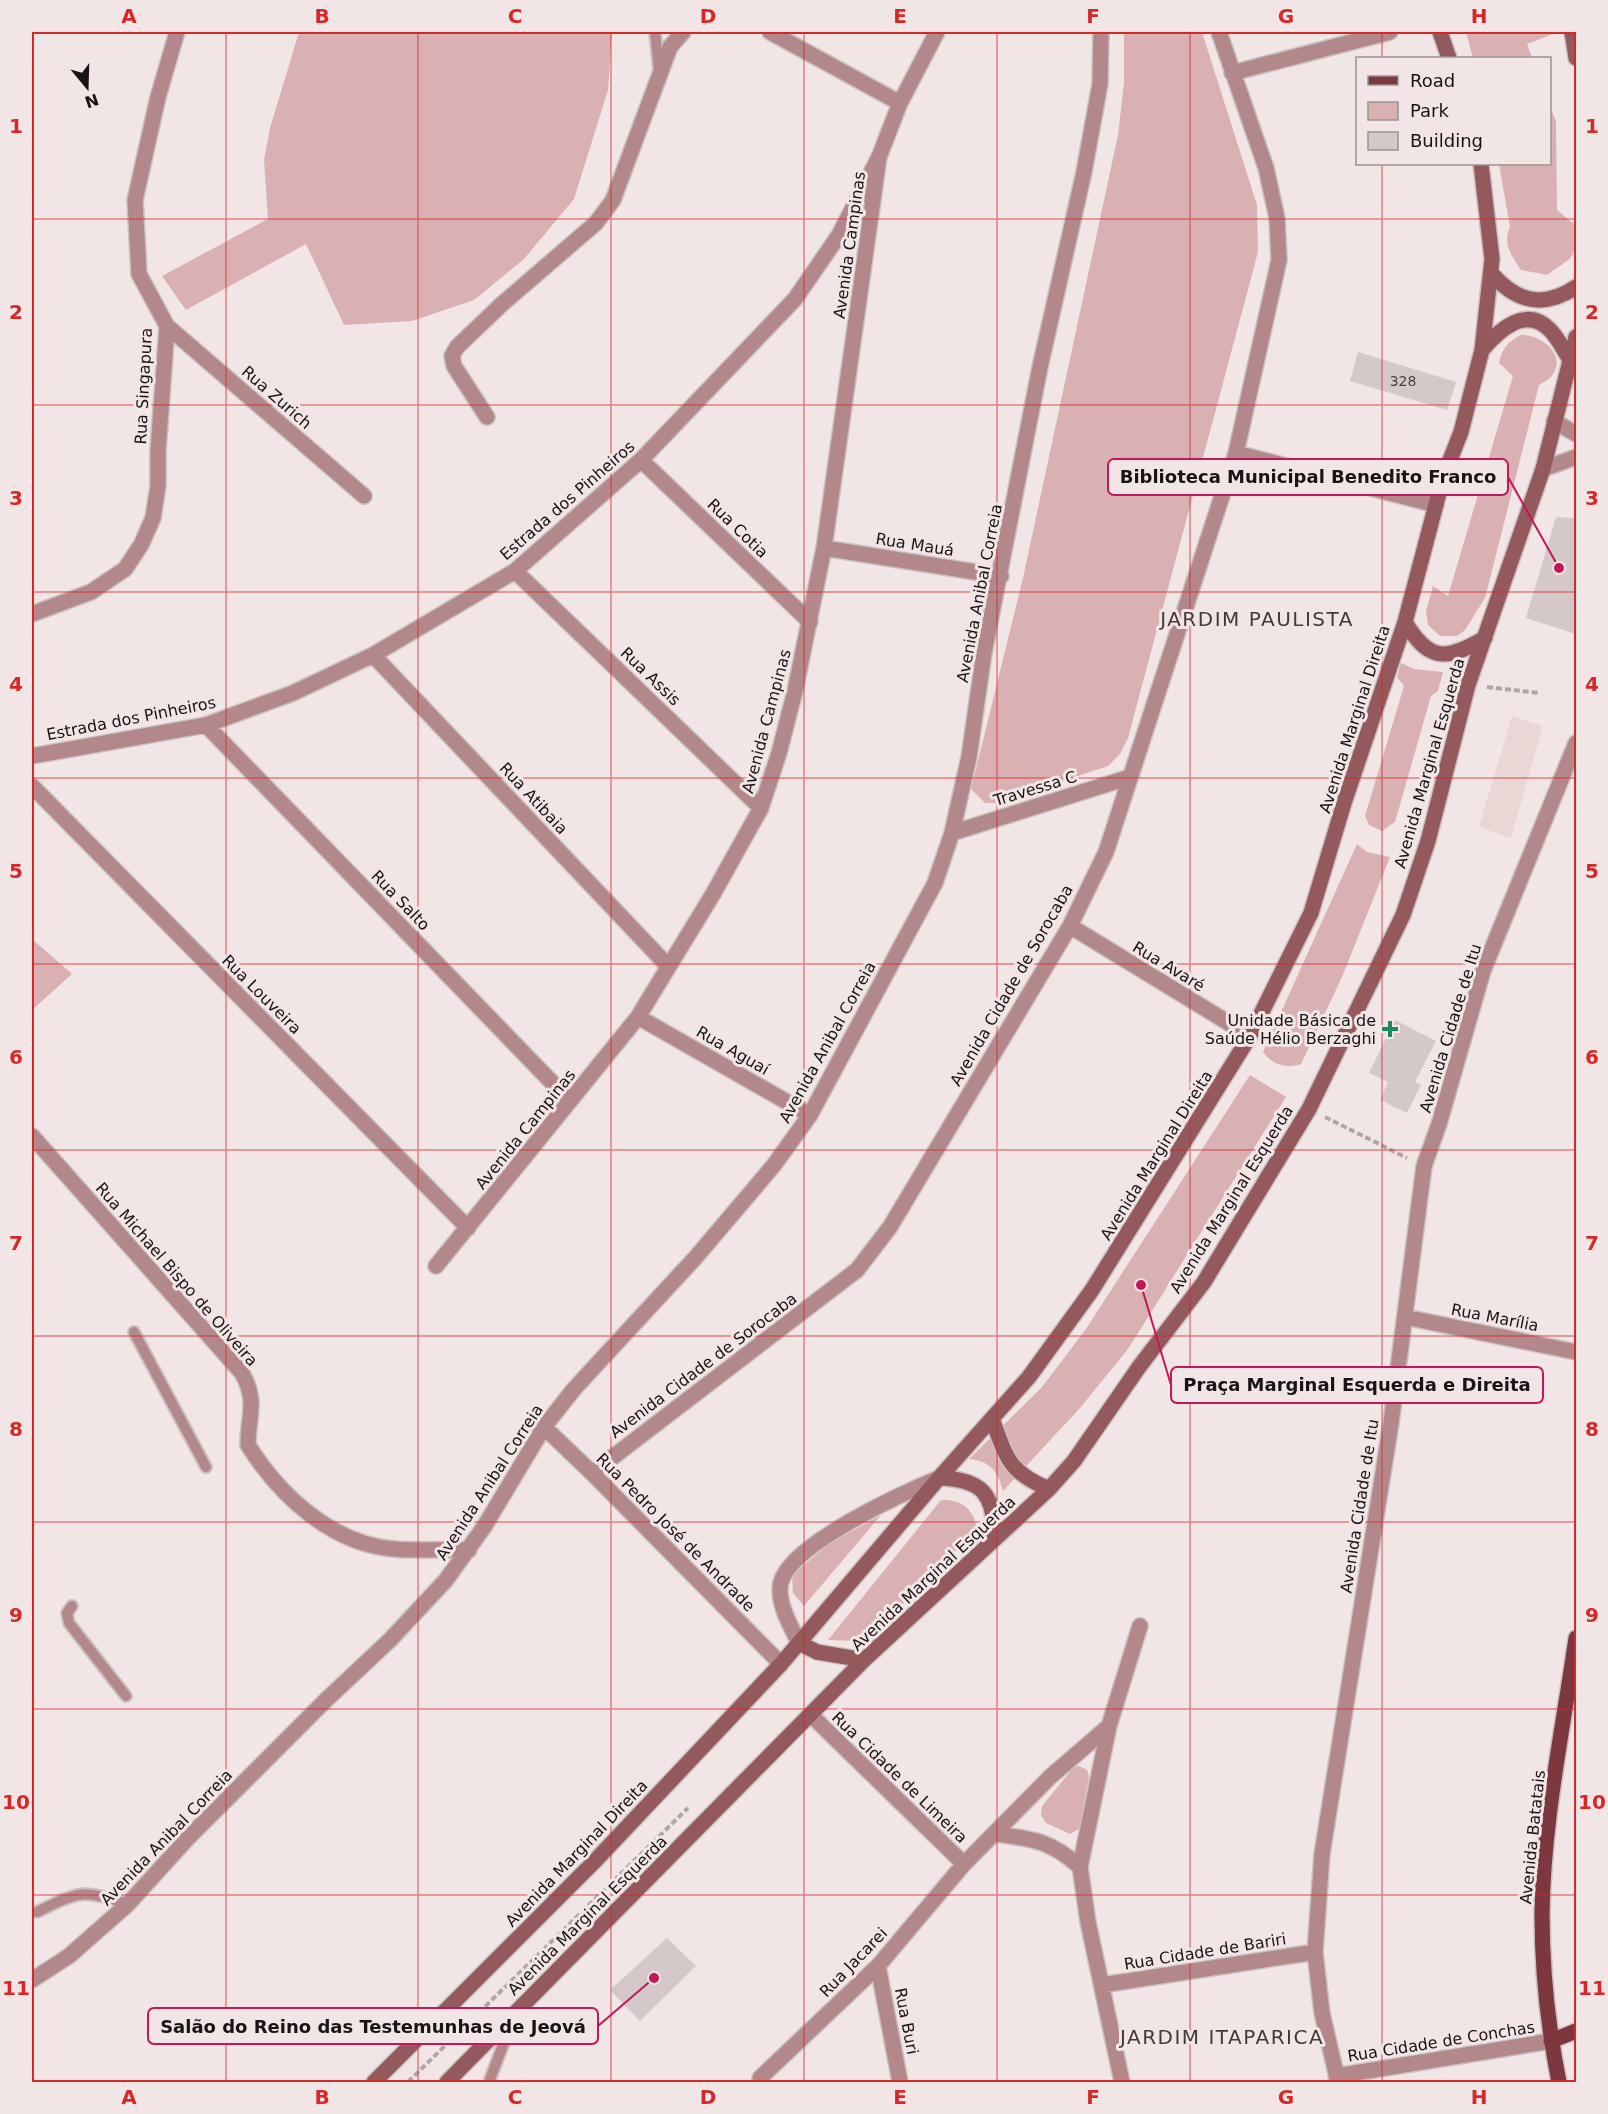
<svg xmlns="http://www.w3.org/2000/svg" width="1608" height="2114" viewBox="0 0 1608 2114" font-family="'DejaVu Sans',sans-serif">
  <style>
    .built { fill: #ebd6d6 }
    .green { fill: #dab1b3 }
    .building { fill: #d4c8c8 }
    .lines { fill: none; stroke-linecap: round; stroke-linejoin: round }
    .service-casing { stroke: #cac0c0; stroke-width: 14 }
    .minor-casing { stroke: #cac0c0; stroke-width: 18 }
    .secondary-casing { stroke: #cac0c0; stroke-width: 18 }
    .primary-casing { stroke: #cac0c0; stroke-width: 18 }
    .path { stroke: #afa6a6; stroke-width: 4; stroke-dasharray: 6 3; stroke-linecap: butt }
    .service { stroke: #b2888a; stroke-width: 10 }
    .minor { stroke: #b2888a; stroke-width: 15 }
    .secondary { stroke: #94595d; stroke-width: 15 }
    .primary { stroke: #7d373e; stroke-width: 15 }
    .grid { fill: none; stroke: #d62828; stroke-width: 1.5; stroke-opacity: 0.55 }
    .poi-dot { fill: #1e8865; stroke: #f1e5e5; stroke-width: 2 }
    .labels { text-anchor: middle; stroke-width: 6; stroke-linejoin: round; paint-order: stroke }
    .number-label { font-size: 14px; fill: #484242 }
    .street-label { font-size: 16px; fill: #191515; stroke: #f1e5e5 }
    .poi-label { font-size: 16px; fill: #191515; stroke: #f1e5e5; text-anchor: end }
    .quarter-label { font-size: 20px; letter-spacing: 1.5px; fill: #443a3a; stroke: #f1e5e5 }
    .leader { fill: none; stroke: #c2185b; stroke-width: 2 }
    .callout-dot { fill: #c2185b; stroke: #f1e5e5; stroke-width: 2 }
    .callout { fill: #f1e5e5; stroke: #c2185b; stroke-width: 2 }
    .callout-label { font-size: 18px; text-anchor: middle; font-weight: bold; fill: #191515 }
    .neatline { fill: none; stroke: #d62828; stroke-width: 2 }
    .grid-label { font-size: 20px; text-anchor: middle; font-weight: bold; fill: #d62828 }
  </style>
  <rect width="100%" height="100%" fill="#f1e5e5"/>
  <path class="built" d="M1512,716L1543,726L1511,838L1479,827Z"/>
  <path class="green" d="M299,32H612L608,90L574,199L524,259L474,300L412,321L344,325L306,244L186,310L162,276L268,219L264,160L270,128Z
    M1124,32H1202L1257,205L1258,252L1128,738L1120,754L1108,766L997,803H985L971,789L1023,578L1118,135L1124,83Z
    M1466,32H1552L1553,34L1527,44L1532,58H1473Z
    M1550,106L1556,122L1557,210L1574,224C1576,262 1575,254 1547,275L1521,270C1512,256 1502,244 1510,227L1499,164H1550Z
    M1521,335C1540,334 1569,355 1551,377C1548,380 1542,383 1539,385L1485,598L1465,630L1457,636H1440L1428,625L1426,611L1433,586L1448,596L1513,376L1499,363C1502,349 1508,341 1521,335Z
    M1401,663L1414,669L1443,672L1438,691L1431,696L1395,822L1382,831L1369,825L1365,816L1404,686L1397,677Z
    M1357,844L1367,852L1390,857L1342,977L1301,1064C1285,1069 1273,1065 1263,1052Z
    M32,939L72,974L32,1010Z
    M1250,1075L1286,1097L1128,1349L1080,1408L1003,1491C998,1471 990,1461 969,1459L1042,1387L1086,1329Z
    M941,1500C961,1499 974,1509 977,1529L871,1636L858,1641L828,1640Z
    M881,1515L804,1606L793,1593L792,1575L829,1544Z
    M1079,1766L1087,1770L1089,1776L1080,1828L1070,1834L1046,1823L1041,1815L1042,1806L1073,1768Z"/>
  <path class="building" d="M1358,352L1456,382L1447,410L1350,381Z
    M1556,517L1576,518V634L1526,618Z
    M1395,1020L1436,1041L1415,1082L1421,1085L1407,1113L1380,1100L1388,1082L1369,1073Z
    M667,1938L696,1966L640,2021L610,1990Z"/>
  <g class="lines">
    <defs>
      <path id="service" d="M655,32L659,70
        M134,1332L206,1467
        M72,1606L67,1613L69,1623L126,1696
        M37,1912C82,1890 81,1890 128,1904
        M489,2082L514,2016"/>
      <path id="minor" d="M770,32L900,103
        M1232,73L1390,32
        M167,326L364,496
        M487,417L454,366L452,356L457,347L502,304L596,223L613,200L670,47L683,32
        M1554,421L1576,434
        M1236,453L1436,505
        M641,460L810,622
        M1543,469L1576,457
        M824,548L1001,576
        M515,571L761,808
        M32,614L91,592L125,569L141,545L153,518L158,486V451L167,326L139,274L135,200L158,97L177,32
        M373,655L668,966
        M206,725L570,1101
        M32,756L206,725L293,693L373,655L515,571L641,460L795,299L839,235L879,157L900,103L937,32
        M32,786L468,1228
        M952,833L1130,777
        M1070,926L1250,1036
        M638,1017L810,1115
        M32,1136L242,1373C258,1402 248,1415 248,1445C280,1496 332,1544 394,1549C419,1551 444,1549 469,1550
        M436,1266L638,1017L713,894L761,808L779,753L795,691L824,548L879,157
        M1405,1317L1576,1352
        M544,1427L592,1473L781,1664
        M592,1473L857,1270L890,1227L1070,926L1106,852L1236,453L1279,260L1277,218L1266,168L1219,32
        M799,1643C791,1627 776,1601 781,1582C791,1544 903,1493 939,1478
        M811,1715L964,1864
        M996,1834C1034,1839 1051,1841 1080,1867
        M878,1966L900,2082
        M32,1980L69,1956L128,1904L187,1839L326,1700L390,1640L446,1580L484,1527L544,1427L574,1389L696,1257L774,1165L810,1115L935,883L952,833L969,757L984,653L1040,367L1084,172L1100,84L1101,32
        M1102,1985L1315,1952
        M1336,2076L1551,2041
        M760,2078L878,1966L964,1864L1050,1777L1109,1726
        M1122,2082L1088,1922L1080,1867L1109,1726L1140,1626
        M1338,2082L1322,2013L1315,1952L1322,1854L1391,1423L1424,1166L1439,1124L1483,971L1576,743"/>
      <path id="secondary" d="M1440,32L1449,58
        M1572,32L1576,58
        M1491,273C1516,302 1543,309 1576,287
        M1482,350C1499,330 1526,305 1550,330C1558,338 1563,349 1569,358
        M1405,622C1429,662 1446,661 1485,638
        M992,1419C1007,1458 1008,1472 1049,1489
        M939,1478C983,1479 995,1495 994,1538
        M799,1643L817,1652L864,1660
        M374,2082L594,1862L781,1664L939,1478L1029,1377L1092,1290L1250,1036L1311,913L1344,803L1405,622L1443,478L1461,432L1482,350L1492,259L1481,164
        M447,2082L864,1660L1049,1489L1074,1461L1139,1367L1204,1282L1309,1109L1403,915L1428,841L1468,685L1543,469L1576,337"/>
      <path id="primary" d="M1551,2041L1576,2031
        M1559,2082C1548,2027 1542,1971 1542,1914C1543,1822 1563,1729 1576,1638"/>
    </defs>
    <use href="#service" class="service-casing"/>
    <use href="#minor" class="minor-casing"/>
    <use href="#secondary" class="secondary-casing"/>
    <use href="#primary" class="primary-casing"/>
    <path class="path" d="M1487,687L1539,693
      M1325,1117L1407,1158
      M408,2082L688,1808"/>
    <use href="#service" class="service"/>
    <use href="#minor" class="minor"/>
    <use href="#secondary" class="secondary"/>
    <use href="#primary" class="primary"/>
  </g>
  <path class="grid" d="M226,32V2082M418,32V2082M611,32V2082M804,32V2082M997,32V2082M1190,32V2082M1382,32V58M1382,164V2082M32,219H1576M32,405H1576M32,592H1576M32,778H1576M32,964H1576M32,1150H1576M32,1336H1576M32,1522H1576M32,1709H1576M32,1895H1576"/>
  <path class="poi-dot" d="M1387 1020h6v6h6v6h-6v6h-6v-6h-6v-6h6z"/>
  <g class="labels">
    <g class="number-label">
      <text x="1403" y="386">328</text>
    </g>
    <g class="street-label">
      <text transform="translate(849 245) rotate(-82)" y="6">Avenida Campinas</text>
      <text transform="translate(143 386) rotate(-87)" y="6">Rua Singapura</text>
      <text transform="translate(277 397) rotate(41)" y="6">Rua Zurich</text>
      <text transform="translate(567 500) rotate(-41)" y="6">Estrada dos Pinheiros</text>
      <text transform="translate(738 528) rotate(44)" y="6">Rua Cotia</text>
      <text transform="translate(915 544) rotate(9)" y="6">Rua Mauá</text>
      <text transform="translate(979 593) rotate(-79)" y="6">Avenida Anibal Correia</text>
      <text transform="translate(651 676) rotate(44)" y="6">Rua Assis</text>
      <text transform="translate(131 718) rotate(-11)" y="6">Estrada dos Pinheiros</text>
      <text transform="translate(1354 719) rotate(-72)" y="6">Avenida Marginal Direita</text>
      <text transform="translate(766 721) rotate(-75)" y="6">Avenida Campinas</text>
      <text transform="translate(1429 763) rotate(-74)" y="6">Avenida Marginal Esquerda</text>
      <text transform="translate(1035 788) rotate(-17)" y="6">Travessa C</text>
      <text transform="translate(534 798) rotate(47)" y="6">Rua Atibaia</text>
      <text transform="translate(401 900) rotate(46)" y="6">Rua Salto</text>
      <text transform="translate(1169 966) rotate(31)" y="6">Rua Avaré</text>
      <text transform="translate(1011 985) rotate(-60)" y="6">Avenida Cidade de Sorocaba</text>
      <text transform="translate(262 994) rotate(45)" y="6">Rua Louveira</text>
      <text transform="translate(1450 1028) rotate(-73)" y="6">Avenida Cidade de Itu</text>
      <text transform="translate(827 1042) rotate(-61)" y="6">Avenida Anibal Correia</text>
      <text transform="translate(733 1050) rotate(30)" y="6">Rua Aguaí</text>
      <text transform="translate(525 1129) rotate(-51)" y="6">Avenida Campinas</text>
      <text transform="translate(1156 1155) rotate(-58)" y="6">Avenida Marginal Direita</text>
      <text transform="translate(1231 1199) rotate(-58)" y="6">Avenida Marginal Esquerda</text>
      <text transform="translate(177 1274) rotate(49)" y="6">Rua Michael Bispo de Oliveira</text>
      <text transform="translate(1495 1317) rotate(11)" y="6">Rua Marília</text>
      <text transform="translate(703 1365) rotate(-37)" y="6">Avenida Cidade de Sorocaba</text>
      <text transform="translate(489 1482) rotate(-57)" y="6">Avenida Anibal Correia</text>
      <text transform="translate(1359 1506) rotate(-81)" y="6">Avenida Cidade de Itu</text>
      <text transform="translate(676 1532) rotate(45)" y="6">Rua Pedro José de Andrade</text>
      <text transform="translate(933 1573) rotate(-43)" y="6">Avenida Marginal Esquerda</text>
      <text transform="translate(900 1777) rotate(44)" y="6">Rua Cidade de Limeira</text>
      <text transform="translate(166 1837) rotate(-46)" y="6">Avenida Anibal Correia</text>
      <text transform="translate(1532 1837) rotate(-84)" y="6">Avenida Batatais</text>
      <text transform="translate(576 1853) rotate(-46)" y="6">Avenida Marginal Direita</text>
      <text transform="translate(587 1915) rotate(-45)" y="6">Avenida Marginal Esquerda</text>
      <text transform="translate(1205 1951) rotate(-9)" y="6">Rua Cidade de Bariri</text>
      <text transform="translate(853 1962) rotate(-46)" y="6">Rua Jacarei</text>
      <text transform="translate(907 2021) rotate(79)" y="6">Rua Buri</text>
      <text transform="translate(1441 2041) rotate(-9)" y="6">Rua Cidade de Conchas</text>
    </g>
    <g class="poi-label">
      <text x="1376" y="1026">Unidade Básica de<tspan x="1376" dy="18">Saúde Hélio Berzaghi</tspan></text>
    </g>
    <g class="quarter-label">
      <text x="1257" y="626">JARDIM PAULISTA</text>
      <text x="1222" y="2044">JARDIM ITAPARICA</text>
    </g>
  </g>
  <path class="leader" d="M1559 568L1508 477M1141 1285L1171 1385M654 1978L598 2026"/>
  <g class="callout-dot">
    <circle cx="1559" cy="568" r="6"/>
    <circle cx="1141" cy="1285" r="6"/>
    <circle cx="654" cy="1978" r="6"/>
  </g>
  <g class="callout">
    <rect x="1108" y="459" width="400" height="36" rx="6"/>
    <rect x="1171" y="1367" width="372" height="36" rx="6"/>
    <rect x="148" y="2008" width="450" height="36" rx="6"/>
  </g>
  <g class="callout-label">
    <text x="1308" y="483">Biblioteca Municipal Benedito Franco</text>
    <text x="1357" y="1391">Praça Marginal Esquerda e Direita</text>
    <text x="373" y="2033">Salão do Reino das Testemunhas de Jeová</text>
  </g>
  <rect width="1608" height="2114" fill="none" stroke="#f1e5e5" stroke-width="66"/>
  <rect x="1356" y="57" width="195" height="108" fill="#f1e5e5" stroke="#9b9292" stroke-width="1.5"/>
  <rect x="1368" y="76" width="30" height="9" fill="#7d373e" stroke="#9b9292" stroke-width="1.5"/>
  <text x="1410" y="87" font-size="18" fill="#191515">Road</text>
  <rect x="1368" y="102" width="30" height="18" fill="#dab1b3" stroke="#9b9292" stroke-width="1.5"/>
  <text x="1410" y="117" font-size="18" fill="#191515">Park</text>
  <rect x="1368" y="132" width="30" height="18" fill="#d4c8c8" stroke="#9b9292" stroke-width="1.5"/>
  <text x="1410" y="147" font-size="18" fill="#191515">Building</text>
  <g transform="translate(87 87) rotate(161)" stroke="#f1e5e5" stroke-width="4.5" paint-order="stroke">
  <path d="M0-4.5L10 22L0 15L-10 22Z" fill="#191515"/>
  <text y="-9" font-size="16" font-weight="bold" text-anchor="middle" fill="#191515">N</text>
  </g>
  <rect x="33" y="33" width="1542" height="2048" class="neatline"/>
  <g class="grid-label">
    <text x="129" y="23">A</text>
    <text x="322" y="23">B</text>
    <text x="515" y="23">C</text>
    <text x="708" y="23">D</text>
    <text x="900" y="23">E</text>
    <text x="1093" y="23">F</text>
    <text x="1286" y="23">G</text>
    <text x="1479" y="23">H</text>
    <text x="16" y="133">1</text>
    <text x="1592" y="133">1</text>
    <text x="16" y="319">2</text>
    <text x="1592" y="319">2</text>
    <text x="16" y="505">3</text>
    <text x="1592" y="505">3</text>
    <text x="16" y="691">4</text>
    <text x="1592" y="691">4</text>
    <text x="16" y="878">5</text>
    <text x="1592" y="878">5</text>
    <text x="16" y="1064">6</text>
    <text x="1592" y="1064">6</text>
    <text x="16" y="1250">7</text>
    <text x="1592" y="1250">7</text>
    <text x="16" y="1436">8</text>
    <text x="1592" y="1436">8</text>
    <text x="16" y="1622">9</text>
    <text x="1592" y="1622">9</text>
    <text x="16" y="1809">10</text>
    <text x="1592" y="1809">10</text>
    <text x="16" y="1995">11</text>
    <text x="1592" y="1995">11</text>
    <text x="129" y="2104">A</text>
    <text x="322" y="2104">B</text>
    <text x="515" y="2104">C</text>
    <text x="708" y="2104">D</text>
    <text x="900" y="2104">E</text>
    <text x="1093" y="2104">F</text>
    <text x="1286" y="2104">G</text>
    <text x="1479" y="2104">H</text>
  </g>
</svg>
